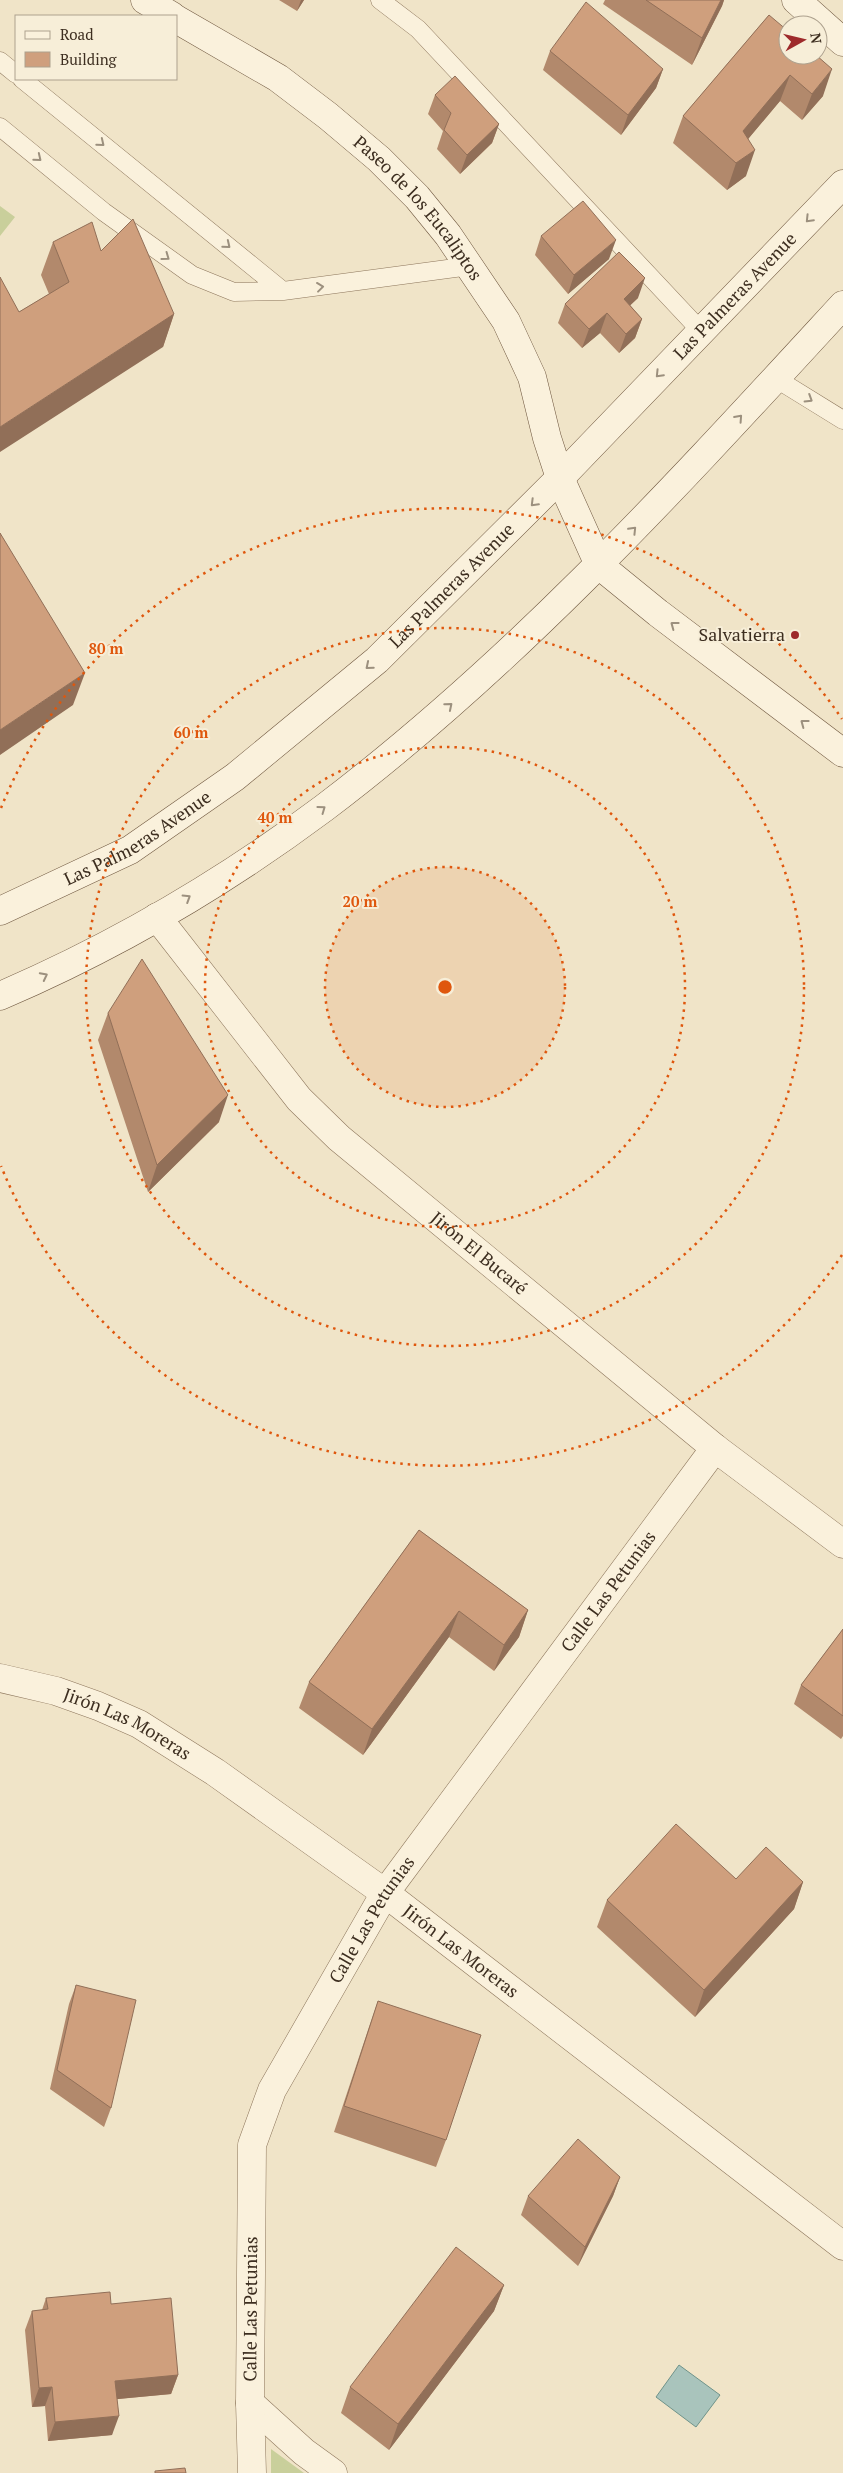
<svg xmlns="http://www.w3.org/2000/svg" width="843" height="2473" viewBox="0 0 843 2473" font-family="'PT Serif',serif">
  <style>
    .green { fill: #c9cf9b }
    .water { fill: #a9c4bc; stroke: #6f938a }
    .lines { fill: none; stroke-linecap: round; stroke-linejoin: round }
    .lane-casing { stroke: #8d765c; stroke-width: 19 }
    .street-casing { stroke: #8d765c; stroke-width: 29 }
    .secondary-casing { stroke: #6f573f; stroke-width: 29 }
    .lane { stroke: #faf1dc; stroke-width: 18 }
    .street { stroke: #faf1dc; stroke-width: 28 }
    .secondary { stroke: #faf1dc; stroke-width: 28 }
    .wall { fill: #b2896c }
    .shaded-wall { fill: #916f58 }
    .building { fill: #cf9f7d; stroke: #916f58 }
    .oneway { stroke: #9c907e }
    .ring { fill: none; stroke: #df570d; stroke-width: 2.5; stroke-dasharray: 2.5 5 }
    .poi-dot { fill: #9e2a2b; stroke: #f7eed8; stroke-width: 2 }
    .labels { text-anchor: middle; stroke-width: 4; stroke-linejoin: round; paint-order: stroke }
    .street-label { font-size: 18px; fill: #3d2e20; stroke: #f7eed8 }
    .poi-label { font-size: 18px; fill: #3d2e20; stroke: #f7eed8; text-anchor: end }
    .centre { fill: #df570d; stroke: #f7eed8; stroke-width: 2.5 }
    .ring-label { font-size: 15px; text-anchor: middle; font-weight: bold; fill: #df570d; stroke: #f7eed8; stroke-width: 4; stroke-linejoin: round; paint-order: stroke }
  </style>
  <rect width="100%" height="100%" fill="#f0e4c8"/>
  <path class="green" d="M0,206L15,217L0,236Z
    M271,2449L304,2473H271Z"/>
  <path class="water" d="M679,2365L720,2395L696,2427L656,2397Z"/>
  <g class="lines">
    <defs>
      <path id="lane" d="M380,0L418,29L701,331
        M0,61L16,74
        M22,79L283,291
        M0,127L104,212L192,275L234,292L283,291L470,266
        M775,378L843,420"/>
      <g id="street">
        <path id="s1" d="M157,917L299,1099L339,1138L715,1448L843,1544"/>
        <path id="s2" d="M0,1678L56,1691L98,1706L139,1724L215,1772L385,1893L843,2246"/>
        <path d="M250,2403L304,2452L333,2473"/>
        <path id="s3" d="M252,2473L250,2403L252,2145L272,2090L385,1893L715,1448"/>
      </g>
      <g id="secondary">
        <path d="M145,0L172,16"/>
        <path d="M796,0L843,42"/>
        <path id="s4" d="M176,19L278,78L328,116L379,159L417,197L448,235L506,321L532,377L547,438L560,478L599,565L658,613L843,753"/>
        <path id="s5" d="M0,911L130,850L235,777L377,660L560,478L843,184"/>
        <path d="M0,996C114,947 225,882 324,808C517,662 680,482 843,305"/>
      </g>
    </defs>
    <use href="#lane" class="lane-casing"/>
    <use href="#street" class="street-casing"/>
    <use href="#secondary" class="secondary-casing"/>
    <use href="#lane" class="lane"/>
    <use href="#street" class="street"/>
    <use href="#secondary" class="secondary"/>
  </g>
  <path class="wall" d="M279,0H304L297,11Z
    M605,0H724L722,6L692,65L603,4Z
    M769,15L823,96L802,120L780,101L748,139L746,176L727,190L673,143L683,116Z
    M550,51L663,69L656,88L621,135L543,70Z
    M435,95L499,124L492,143L460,174L437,149L443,131L428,114Z
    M541,236L609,259L568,294L535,255Z
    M53,242L101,251L174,314L163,347L19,312L49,294L41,275Z
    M638,298L630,305L642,319L635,338L619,353L600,333L582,348L558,323L565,304Z
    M108,1013L219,1122L148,1192L98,1040Z
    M419,1530L528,1610L519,1637L494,1671L449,1637L363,1755L299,1708L309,1682Z
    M843,1629V1736L841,1739L794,1704L801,1685Z
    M736,1879L803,1882L794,1909L695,2017L597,1927L607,1900Z
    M76,1985L111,2108L104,2127L50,2089L69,2004Z
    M378,2001L446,2140L436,2167L334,2132L369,2027Z
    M620,2177L613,2196L578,2266L521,2215L528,2196Z
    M504,2285L494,2311L389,2450L341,2413L350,2387Z
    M46,2298L111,2304L178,2375L171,2394L117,2399L112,2435L48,2441L45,2406L32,2407L25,2330L32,2311L42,2310Z"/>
  <path class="shaded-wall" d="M301,0H304L297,11Z
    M721,0H724L722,6L692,65L702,38Z
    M663,69L656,88L621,135L628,115Z
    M832,69L823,96L802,120L812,94Z
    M790,75L780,101L733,157L743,131Z
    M499,124L492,143L460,174L467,155Z
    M755,150L746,176L727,190L736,163Z
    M616,240L609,259L568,294L574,275Z
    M645,278L638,298L617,318L624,299Z
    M607,313L600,333L582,348L589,329Z
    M174,314L163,347L0,452V427Z
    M642,319L635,338L619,353L626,334Z
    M85,673L73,705L0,755V730Z
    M228,1095L219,1122L148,1192L157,1165Z
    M528,1610L519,1637L494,1671L504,1645Z
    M459,1611L449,1637L363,1755L372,1729Z
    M803,1882L794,1909L695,2017L704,1990Z
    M620,2177L613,2196L578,2266L585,2247Z
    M504,2285L494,2311L389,2450L398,2424Z
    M178,2375L171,2394L108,2400L115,2381Z
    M52,2387L45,2406L32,2407L39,2388Z
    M119,2416L112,2435L48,2441L55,2422Z"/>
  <path class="building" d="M646,0H721L702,38Z
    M586,2L663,69L628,115L550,51Z
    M769,15L788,31V55H816L832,69L812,94L790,75L743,131L755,150L736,163L683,116Z
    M455,76L499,124L467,155L444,130L451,113L435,95Z
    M583,201L616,240L574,275L541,236Z
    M133,219L174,314L0,427V277L19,312L69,282L53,242L92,222L101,251Z
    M619,252L645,278L624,299L642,319L626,334L607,313L589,329L565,304Z
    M0,533L85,673L0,730Z
    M142,959L228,1095L157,1165L108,1013Z
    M419,1530L528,1610L504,1645L459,1611L372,1729L309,1682Z
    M843,1629V1716L801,1685Z
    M676,1824L736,1879L766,1847L803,1882L704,1990L607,1900Z
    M76,1985L136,2000L111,2108L57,2070Z
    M378,2001L481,2035L446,2140L344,2106Z
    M578,2139L620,2177L585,2247L528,2196Z
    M456,2247L504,2285L398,2424L350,2387Z
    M110,2292L111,2304L171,2298L178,2375L115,2381L119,2416L55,2422L52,2387L39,2388L32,2311L48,2309L46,2298Z
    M185,2468L186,2473H155V2471Z"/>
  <defs><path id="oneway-chevron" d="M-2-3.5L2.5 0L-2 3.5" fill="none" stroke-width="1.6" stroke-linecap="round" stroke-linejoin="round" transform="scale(1.25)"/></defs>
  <g class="oneway">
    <use href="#oneway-chevron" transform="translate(101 143) rotate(39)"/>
    <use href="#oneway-chevron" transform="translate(38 158) rotate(39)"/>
    <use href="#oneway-chevron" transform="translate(809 219) rotate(134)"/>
    <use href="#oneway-chevron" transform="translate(227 245) rotate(39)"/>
    <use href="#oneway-chevron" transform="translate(166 257) rotate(36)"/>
    <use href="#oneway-chevron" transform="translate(320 287) rotate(-7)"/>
    <use href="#oneway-chevron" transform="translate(659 374) rotate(134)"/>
    <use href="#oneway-chevron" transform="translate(809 399) rotate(32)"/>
    <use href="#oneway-chevron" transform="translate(739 418) rotate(-48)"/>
    <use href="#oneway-chevron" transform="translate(534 503) rotate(135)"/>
    <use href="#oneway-chevron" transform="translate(633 530) rotate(-46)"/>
    <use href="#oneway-chevron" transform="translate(674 625) rotate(-143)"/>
    <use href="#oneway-chevron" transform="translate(369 666) rotate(140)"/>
    <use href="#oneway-chevron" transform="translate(449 706) rotate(-40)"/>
    <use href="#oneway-chevron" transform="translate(804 723) rotate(-143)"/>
    <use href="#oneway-chevron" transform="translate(322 809) rotate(-36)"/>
    <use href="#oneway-chevron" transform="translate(187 898) rotate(-32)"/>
    <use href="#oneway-chevron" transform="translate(44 976) rotate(-27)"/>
  </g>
  <circle cx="445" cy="987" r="120" fill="#df570d" fill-opacity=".12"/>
  <g class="ring">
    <circle cx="445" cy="987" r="120"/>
    <circle cx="445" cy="987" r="240"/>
    <circle cx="445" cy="987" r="359"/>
    <path d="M842 1255A479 479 0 0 1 1 1166M1 808A479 479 0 0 1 842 719"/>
  </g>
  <circle class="poi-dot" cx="795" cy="635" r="5"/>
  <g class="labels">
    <g class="street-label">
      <text dy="6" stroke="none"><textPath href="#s4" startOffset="310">Paseo de los Eucaliptos</textPath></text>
      <text dy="6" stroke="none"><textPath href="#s5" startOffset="966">Las Palmeras Avenue</textPath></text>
      <text dy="6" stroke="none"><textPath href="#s5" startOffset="561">Las Palmeras Avenue</textPath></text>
      <text dy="6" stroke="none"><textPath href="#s5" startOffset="156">Las Palmeras Avenue</textPath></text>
      <text dy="6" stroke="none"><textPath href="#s1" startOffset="468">Jirón El Bucaré</textPath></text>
      <text dy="6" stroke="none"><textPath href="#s3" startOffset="989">Calle Las Petunias</textPath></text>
      <text dy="6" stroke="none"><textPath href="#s2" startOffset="136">Jirón Las Moreras</textPath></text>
      <text dy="6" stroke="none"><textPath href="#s3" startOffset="584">Calle Las Petunias</textPath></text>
      <text dy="6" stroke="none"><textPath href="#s2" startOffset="541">Jirón Las Moreras</textPath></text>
      <text dy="6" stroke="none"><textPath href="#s3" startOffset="164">Calle Las Petunias</textPath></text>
    </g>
    <g class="poi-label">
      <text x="785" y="641">Salvatierra</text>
    </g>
  </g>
  <circle cx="445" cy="987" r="8" class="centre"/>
  <g class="ring-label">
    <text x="106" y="654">80 m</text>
    <text x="191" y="738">60 m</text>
    <text x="275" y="823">40 m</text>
    <text x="360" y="907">20 m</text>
  </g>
  <rect x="15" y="15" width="162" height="65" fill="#f7eed8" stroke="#ada18e"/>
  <rect x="25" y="31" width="25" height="8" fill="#faf1dc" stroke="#ada18e"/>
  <text x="60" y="40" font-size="15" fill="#3d2e20">Road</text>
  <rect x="25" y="52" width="25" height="15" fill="#cf9f7d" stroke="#ada18e"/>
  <text x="60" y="65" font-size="15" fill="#3d2e20">Building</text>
  <g transform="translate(803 40) rotate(82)"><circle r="24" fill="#f7eed8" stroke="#ada18e"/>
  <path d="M0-4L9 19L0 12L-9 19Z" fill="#9e2a2b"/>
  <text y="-8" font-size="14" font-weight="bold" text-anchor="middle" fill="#3d2e20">N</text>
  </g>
</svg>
